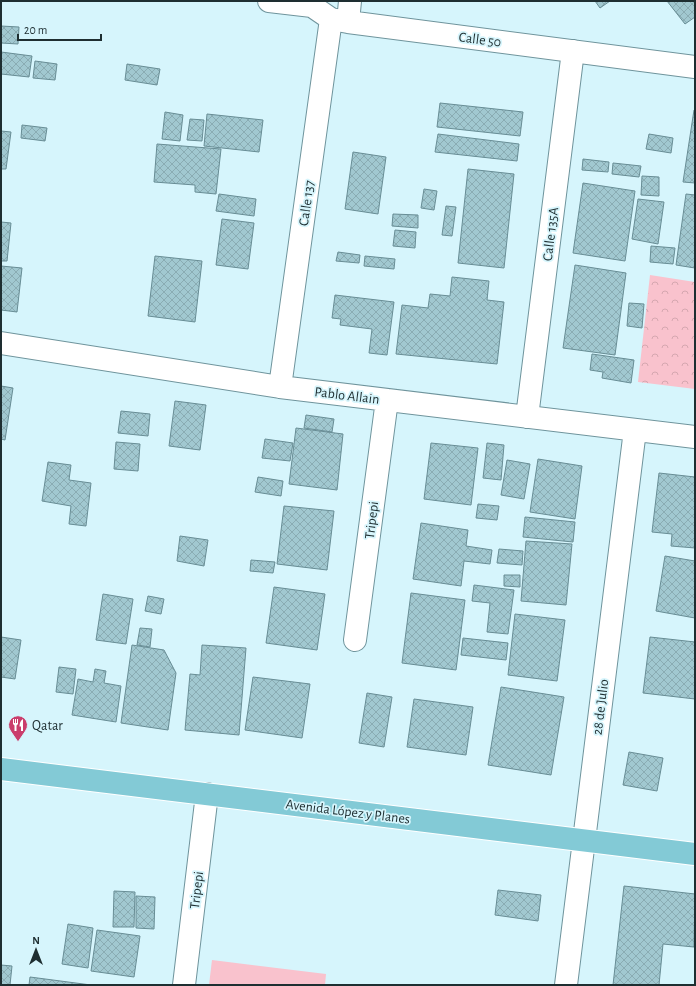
<svg xmlns="http://www.w3.org/2000/svg" width="696" height="986" viewBox="0 0 696 986" font-family="'Alegreya Sans',sans-serif">
  <style>
    .park { fill: url(#park-crowns) }
    .pitch { fill: #f9c2cd }
    .building { fill: url(#building-cross-hatch); stroke: #688d95 }
    .lines { fill: none; stroke-linecap: round; stroke-linejoin: round }
    .street-casing { stroke: #6f949c; stroke-width: 24 }
    .primary-casing { stroke: #fff; stroke-width: 24 }
    .street { stroke: #fff; stroke-width: 22 }
    .primary { stroke: #83cad6; stroke-width: 22 }
    .labels { text-anchor: middle; stroke-width: 3.5; stroke-linejoin: round; paint-order: stroke }
    .street-label { font-size: 14px; fill: #1e2e31; stroke: #d6f5fc }
    .poi-label { font-size: 14px; fill: #1e2e31; stroke: #d6f5fc; text-anchor: start }
  </style>
  <defs>
    <pattern id="park-crowns" width="20" height="18" patternUnits="userSpaceOnUse"><rect width="20" height="18" fill="#f9c2cd"/><path d="M2 6a3 3 0 1 1 6 0M12 15a3 3 0 1 1 6 0" fill="none" stroke="#d5a7b0"/></pattern>
    <pattern id="building-cross-hatch" width="8" height="8" patternUnits="userSpaceOnUse"><rect width="8" height="8" fill="#a1c8d0"/><path d="M0 0l8 8M0 8l8-8" fill="none" stroke="#8aacb3"/></pattern>
  </defs>
  <rect width="100%" height="100%" fill="#d6f5fc"/>
  <path class="park" d="M650,275L695,282V389L638,382Z"/>
  <path class="pitch" d="M212,960L326,974L325,985H209Z"/>
  <path class="building" d="M595,1H610L600,8Z
    M667,1H695V17L685,24Z
    M1,26L19,27L18,44L1,43Z
    M1,52L32,56L29,77L1,74Z
    M35,61L57,64L55,80L33,78Z
    M127,64L160,69L157,85L125,80Z
    M440,103L523,112L520,136L437,127Z
    M694,110H695V183L683,182Z
    M165,112L183,115L180,141L162,139Z
    M207,114L263,120L259,152L204,146Z
    M190,119L204,120L202,141L187,140Z
    M22,125L47,128L45,141L21,138Z
    M1,131L11,132L6,169H1Z
    M438,134L519,144L517,161L435,152Z
    M649,134L673,138L671,153L646,149Z
    M157,144L221,149L216,194L195,192V185L154,182Z
    M353,152L386,157L378,214L345,209Z
    M583,159L609,162L608,172L582,170Z
    M613,163L641,166L639,177L612,174Z
    M468,169L514,174L504,268L458,263Z
    M642,176L659,177V196L641,195Z
    M583,183L635,191L625,261L573,253Z
    M424,189L437,191L434,210L421,208Z
    M219,194L256,199L254,216L216,211Z
    M686,194L695,195V268L676,265Z
    M638,199L664,202L658,244L632,239Z
    M446,206L456,207L452,236L442,235Z
    M393,214L418,215V228L392,226Z
    M222,219L254,223L248,269L216,265Z
    M1,222L11,223L7,261H1Z
    M395,230L416,232L415,248L393,246Z
    M651,246L675,248L673,264L650,262Z
    M338,252L360,255L359,263L336,261Z
    M155,256L202,261L195,322L148,316Z
    M365,256L395,259L394,269L364,266Z
    M575,265L626,273L615,355L563,348Z
    M1,266L22,268L17,312L1,310Z
    M452,277L489,281L487,300L504,302L497,364L396,354L402,305L428,308L430,294L450,296Z
    M335,295L394,302L387,355L369,353L372,329L340,325L341,319L332,318Z
    M629,303L644,304L642,328L627,326Z
    M592,354L634,360L631,383L602,378L603,372L590,370Z
    M1,386L13,388L5,440L1,439Z
    M175,401L206,405L200,450L169,446Z
    M121,411L150,414L148,436L118,433Z
    M306,415L334,419L332,432L304,428Z
    M296,428L343,434L337,490L289,484Z
    M265,439L293,443L290,461L262,458Z
    M116,442L140,444L138,471L114,469Z
    M431,443L478,448L471,505L424,499Z
    M487,443L504,445L501,480L483,478Z
    M538,459L582,466L575,519L530,512Z
    M507,460L530,464L524,499L501,495Z
    M48,462L71,465L69,480L91,483L86,526L69,524L71,506L42,501Z
    M659,473L695,477V548L671,546L672,534L652,532Z
    M258,477L283,481L281,496L255,492Z
    M478,504L499,506L497,520L476,518Z
    M284,506L334,511L327,570L277,564Z
    M525,517L575,522L573,542L523,537Z
    M421,523L468,530L466,546L492,550L490,564L464,561L461,586L413,579Z
    M180,536L208,540L204,566L177,561Z
    M526,541L572,544L566,605L521,601Z
    M499,549L523,551L522,565L497,563Z
    M665,556L695,561V618L656,611Z
    M251,560L275,562L273,573L250,571Z
    M504,575H520V587L504,586Z
    M474,585L514,590L508,634L487,632L490,603L472,601Z
    M274,587L325,594L317,650L266,643Z
    M411,593L465,600L456,670L402,663Z
    M103,594L133,599L126,644L96,640Z
    M148,596L164,599L161,614L145,611Z
    M515,614L565,620L557,681L508,675Z
    M140,628L152,629L150,647L137,645Z
    M1,637L21,640L15,679L1,677Z
    M650,637L695,642V699L643,693Z
    M463,638L508,643L506,660L461,655Z
    M132,645L164,650L176,673L168,730L121,723Z
    M202,645L246,648L239,735L185,730L190,674L200,675Z
    M59,667L76,669L73,694L56,692Z
    M95,669L106,671L104,683L121,686L116,722L72,715L78,679L93,682Z
    M253,677L310,684L302,738L245,730Z
    M501,687L564,697L551,775L488,765Z
    M367,693L392,697L384,747L359,743Z
    M414,699L473,707L466,755L407,747Z
    M629,752L663,758L657,791L623,785Z
    M624,886L695,894L694,947L663,944L659,985H613Z
    M498,890L541,895L538,921L495,915Z
    M114,891L135,892L134,927H113Z
    M136,896L155,897L154,929L136,928Z
    M68,924L93,928L88,968L62,964Z
    M97,930L140,936L134,977L91,971Z
    M1,965L12,966L10,985H1Z
    M30,977L91,985H29Z"/>
  <g class="lines">
    <defs>
      <path id="street" d="M269,1L312,6L331,19L348,22L695,67
        M348,22L350,1
        M1,343L280,387L695,437
        M280,387L331,19
        M527,417L573,51
        M355,640L387,400
        M184,985L207,794
        M566,985L635,430"/>
      <path id="primary" d="M1,769L695,854"/>
    </defs>
    <use href="#street" class="street-casing"/>
    <use href="#primary" class="primary-casing"/>
    <use href="#street" class="street"/>
    <use href="#primary" class="primary"/>
  </g>
  <defs>
    <symbol id="restaurant-pin" viewBox="-11 -11 22 30"><path d="M0 17L-7.5 6A9.5 9.5 0 1 1 7.5 6Z" fill="#ca3d6c" stroke="#d6f5fc"/><path d="M-5-6h1v4h1v-4h1v4h1v-4h1v5L-1.5 .5V6h-2V.5L-5-1ZM5-6V6H3V1.5H1.5Q1.5-4 5-6Z" fill="#fff"/></symbol>
  </defs>
  <g fill-rule="evenodd">
    <use href="#restaurant-pin" x="7" y="714" width="22" height="30"/>
  </g>
  <g class="labels">
    <g class="street-label">
      <text transform="translate(480 39) rotate(7)" y="5">Calle 50</text>
      <text transform="translate(306 203) rotate(-82)" y="5">Calle 137</text>
      <text transform="translate(550 234) rotate(-83)" y="5">Calle 135A</text>
      <text transform="translate(347 395) rotate(7)" y="5">Pablo Allain</text>
      <text transform="translate(371 520) rotate(-83)" y="5">Tripepi</text>
      <text transform="translate(600 707) rotate(-83)" y="5">28 de Julio</text>
      <text transform="translate(348 811) rotate(7)" y="5">Avenida López y Planes</text>
      <text transform="translate(196 890) rotate(-83)" y="5">Tripepi</text>
    </g>
    <g class="poi-label">
      <text x="32" y="730">Qatar</text>
    </g>
  </g>
  <rect width="696" height="986" fill="none" stroke="#1e2e31" stroke-width="4"/>
  <g transform="translate(36 950)" stroke="#d6f5fc" stroke-width="3" paint-order="stroke">
  <path d="M0-3L7 15L0 10L-7 15Z" fill="#1e2e31"/>
  <text y="-6" font-size="11" font-weight="bold" text-anchor="middle" fill="#1e2e31">N</text>
  </g>
  <path d="M18 34v6h83v-6" fill="none" stroke="#1e2e31" stroke-width="2"/>
  <text x="24" y="34" font-size="12" fill="#1e2e31" stroke="#d6f5fc" stroke-width="3" paint-order="stroke">20 m</text>
</svg>
